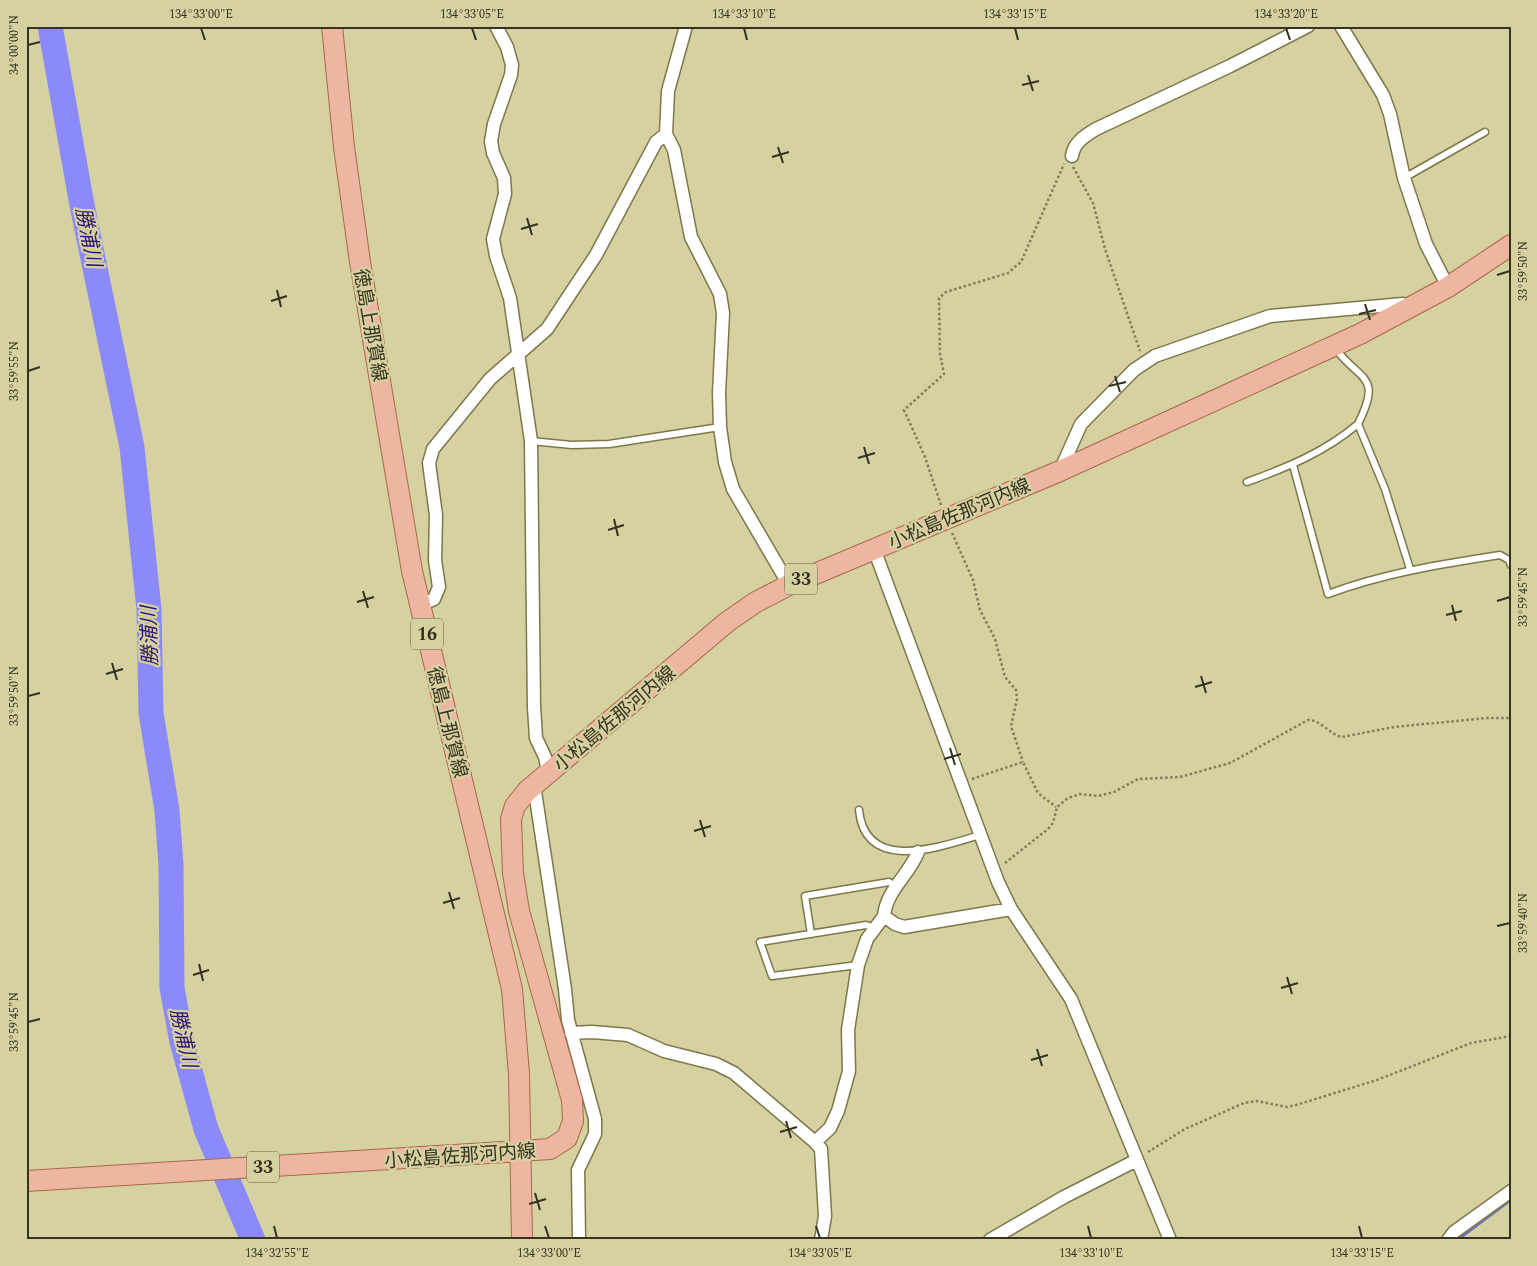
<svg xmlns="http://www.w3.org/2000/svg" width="1537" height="1266" viewBox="0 0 1537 1266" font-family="Spectral,'Noto Sans JP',serif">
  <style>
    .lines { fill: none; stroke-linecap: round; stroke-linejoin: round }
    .stream { stroke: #7270b9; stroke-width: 4.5 }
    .river { stroke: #8c8afb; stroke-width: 25 }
    .service-casing { stroke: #7d784a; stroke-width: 9 }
    .minor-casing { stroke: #7d784a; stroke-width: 15 }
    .primary-casing { stroke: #a66849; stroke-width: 22 }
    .path { stroke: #817d5c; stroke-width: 2.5; stroke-dasharray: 2.5 2.5; stroke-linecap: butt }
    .service { stroke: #fff; stroke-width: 6 }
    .minor { stroke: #fff; stroke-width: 12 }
    .primary { stroke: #eeb6a0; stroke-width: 20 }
    .ticks { fill: none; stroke: #35321f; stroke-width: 2 }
    .labels { text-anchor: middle; stroke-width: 4.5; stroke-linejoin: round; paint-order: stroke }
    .shield { fill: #d6d1a0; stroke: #656246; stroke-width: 1 }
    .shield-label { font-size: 18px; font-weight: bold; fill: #35321f }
    .street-label { font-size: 19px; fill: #35321f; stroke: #d6d1a0 }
    .water-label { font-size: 20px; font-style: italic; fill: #291477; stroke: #d6d1a0 }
    .neatline { fill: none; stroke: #35321f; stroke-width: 2 }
    .ticks-label { font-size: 12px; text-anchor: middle; fill: #35321f }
  </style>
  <rect width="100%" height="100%" fill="#d6d1a0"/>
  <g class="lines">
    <path class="stream" d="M1456,1240L1508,1201"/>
    <path class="river" d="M50,26L82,205L132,447L149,609L151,713L167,810L171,865L172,988L182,1042L206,1129L253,1240"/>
    <defs>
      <path id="service" d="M1404,178L1485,132
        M1335,348C1360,382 1383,374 1358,424L1385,489L1410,569
        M531,441L572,445L609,444L720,427
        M1293,465L1328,594C1384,573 1442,564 1500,555L1509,560L1511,565
        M1247,482C1288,467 1325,452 1358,424
        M859,810C865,874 940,847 980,835
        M811,934L805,896L889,882L896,886
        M858,965L772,976L760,942L866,925L875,928"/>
      <path id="minor" d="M496,26L507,47L512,65L511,75L494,124L491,141L493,153L504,178L505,194L493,239L496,256L510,298L531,441L534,707L536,738L545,757L548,772
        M686,26L668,91L666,134L674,150L691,237L720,294L723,313L719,393L720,427L725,462L733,489L789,585
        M1341,26L1383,95L1390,114L1404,178L1426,244L1448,287
        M1072,156C1074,142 1085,136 1096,129L1230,66L1308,26
        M1060,471L1081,424L1134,370L1155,356L1270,316L1403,304L1408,306
        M874,549L998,882L1011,909L1071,999L1170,1240
        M420,605L434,599L439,587L435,560L436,515L429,463L433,449L490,379L547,329L596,255L656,142L666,134
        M534,785L565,989L568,1020L595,1119V1134L578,1170L579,1240
        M918,852C909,875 886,891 884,916L895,924L904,927L1011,909
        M571,1033L592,1032L628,1035L664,1051L716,1064L734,1073L815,1142L821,1149L825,1216L821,1240
        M815,1142L830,1128L838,1111L849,1071L848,1030L858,965L867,939L884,916
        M990,1240L1064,1197L1137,1160
        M1448,1240L1454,1232L1511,1191"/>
      <path id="primary" d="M332,26L344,147L360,262L412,571L512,989L519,1074L522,1240
        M26,1181L520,1151L550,1149L567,1138L573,1121L572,1100L519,911L513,873L511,819L515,806L527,791L727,622L756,602L789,585L1060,471L1360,334L1448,287L1511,245"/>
    </defs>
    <use href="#service" class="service-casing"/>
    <use href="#minor" class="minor-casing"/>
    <use href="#primary" class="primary-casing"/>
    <path class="path" d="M1073,167L1093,203L1105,249L1140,351
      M941,505L925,457L904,410L944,374L940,354L939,298L946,292L1008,273L1021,262L1064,164
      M952,533L973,580L980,610L995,639L1005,677L1016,690L1017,699L1011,726L1023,762
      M972,779L1023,762L1038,793L1056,807
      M1005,863L1048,829L1053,823L1057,807L1068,798L1080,794L1098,796L1114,792L1138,779L1180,777L1230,763L1308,720C1321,720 1329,734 1342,737L1394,727L1487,718H1511
      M1148,1152L1185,1129L1244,1103L1257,1101L1287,1107L1296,1105L1377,1080L1471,1043L1511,1036"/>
    <use href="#service" class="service"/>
    <use href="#minor" class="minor"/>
    <use href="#primary" class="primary"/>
  </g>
  <path class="ticks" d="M201,28L205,40M472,28L476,40M744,28L747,40M1015,28L1018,40M1286,28L1290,40M28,45L40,42M1028,75L1033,91M1022,85L1039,81M778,147L783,163M772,157L789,152M527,218L532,235M521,229L538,224M1497,275L1510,271M277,290L281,307M271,301L287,296M1365,304L1370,320M1359,314L1376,310M28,371L40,367M1115,376L1120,392M1109,386L1126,382M864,447L869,464M858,458L875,453M614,519L618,536M608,530L624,525M363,591L368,608M1497,601L1510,597M357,602L374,597M1452,605L1456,621M1446,615L1462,611M112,663L117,680M106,674L123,669M1201,676L1206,693M1195,687L1212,682M28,696L40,693M950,748L955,765M944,759L961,754M700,820L705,837M694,831L711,826M449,892L454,909M443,903L460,898M1497,926L1510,923M199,964L203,981M193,975L209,970M1287,977L1292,994M1281,988L1298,983M28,1022L40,1019M1037,1049L1042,1066M1031,1060L1048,1055M786,1121L791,1138M780,1132L797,1127M535,1193L540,1210M529,1204L546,1199M274,1226L277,1238M545,1226L549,1238M816,1226L820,1238M1088,1226L1091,1238M1359,1226L1362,1238"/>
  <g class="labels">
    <g class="shield">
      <rect x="785" y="563.5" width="32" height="31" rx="4"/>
      <rect x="411" y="618.5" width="32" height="31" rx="4"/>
      <rect x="247" y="1151.5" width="32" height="31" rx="4"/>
    </g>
    <g class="shield-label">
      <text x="801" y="585">33</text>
      <text x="427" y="640">16</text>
      <text x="263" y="1173">33</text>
    </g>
    <g class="street-label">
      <text transform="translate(371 325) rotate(80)" y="7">徳島上那賀線</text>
      <text transform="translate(959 513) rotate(-23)" y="7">小松島佐那河内線</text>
      <text transform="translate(614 718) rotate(-40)" y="7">小松島佐那河内線</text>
      <text transform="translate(448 722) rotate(76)" y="7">徳島上那賀線</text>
      <text transform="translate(460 1155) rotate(-4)" y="7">小松島佐那河内線</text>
    </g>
    <g class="water-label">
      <text transform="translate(89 237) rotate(78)" y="7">勝浦川</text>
      <text transform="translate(149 636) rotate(-92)" y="7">勝浦川</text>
      <text transform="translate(184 1038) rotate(77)" y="7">勝浦川</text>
    </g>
  </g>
  <rect width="1537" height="1266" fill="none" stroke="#d6d1a0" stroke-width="55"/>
  <rect x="28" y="28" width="1482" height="1210" class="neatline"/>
  <g class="ticks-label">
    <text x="201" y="18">134°33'00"E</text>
    <text x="472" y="18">134°33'05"E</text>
    <text x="744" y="18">134°33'10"E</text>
    <text x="1015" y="18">134°33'15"E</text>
    <text x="1286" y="18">134°33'20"E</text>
    <text transform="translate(14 45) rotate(-90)" y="4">34°00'00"N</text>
    <text transform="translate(1523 271) rotate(-90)" y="4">33°59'50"N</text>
    <text transform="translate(14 371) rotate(-90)" y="4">33°59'55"N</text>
    <text transform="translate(1523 597) rotate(-90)" y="4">33°59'45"N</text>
    <text transform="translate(14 696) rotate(-90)" y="4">33°59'50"N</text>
    <text transform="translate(1523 923) rotate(-90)" y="4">33°59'40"N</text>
    <text transform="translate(14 1022) rotate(-90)" y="4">33°59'45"N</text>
    <text x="277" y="1257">134°32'55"E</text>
    <text x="549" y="1257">134°33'00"E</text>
    <text x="820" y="1257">134°33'05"E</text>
    <text x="1091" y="1257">134°33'10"E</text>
    <text x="1362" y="1257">134°33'15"E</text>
  </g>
</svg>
